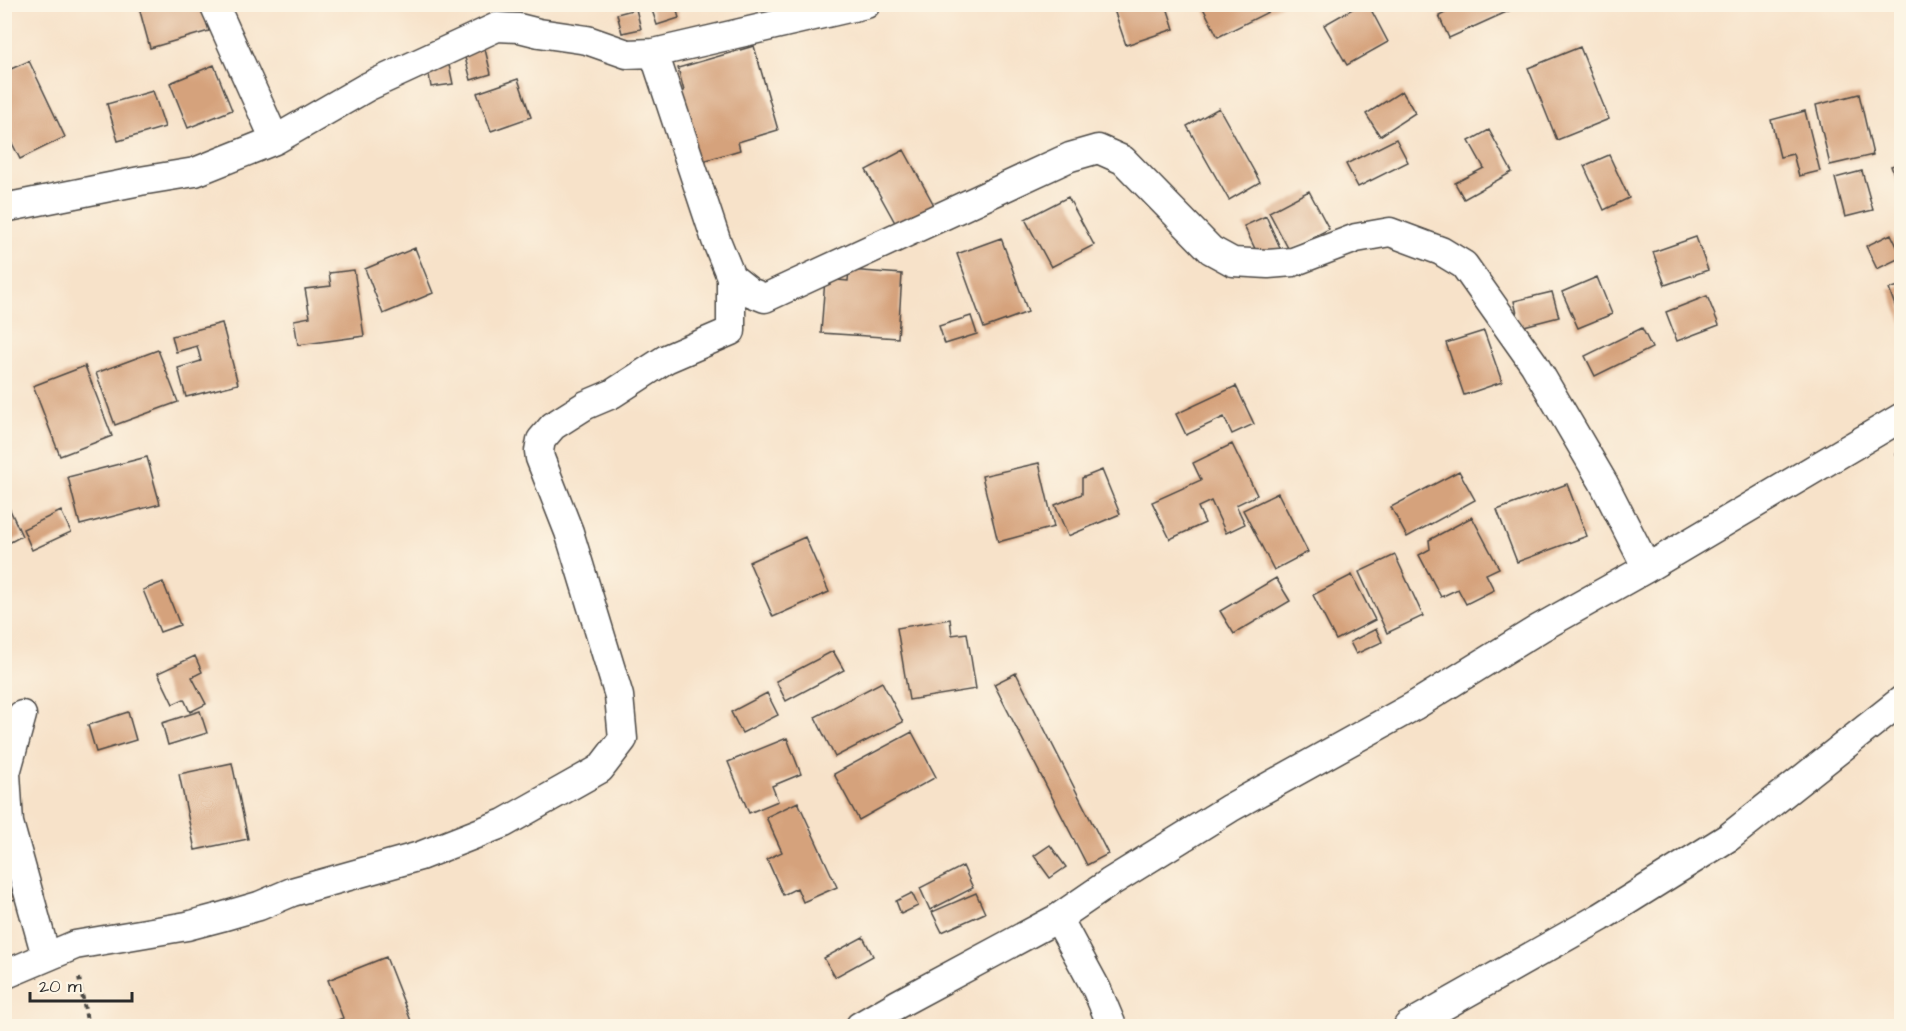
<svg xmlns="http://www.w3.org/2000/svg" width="1906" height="1031" viewBox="0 0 1906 1031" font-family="'Architects Daughter',sans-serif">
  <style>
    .building { fill: #d5a27c }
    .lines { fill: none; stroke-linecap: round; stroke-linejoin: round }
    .street-casing { stroke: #4a4643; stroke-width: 31 }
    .path { stroke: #4a4643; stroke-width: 4; stroke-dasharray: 4.5 4.5; stroke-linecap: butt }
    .street { stroke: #fff; stroke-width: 28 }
  </style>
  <rect width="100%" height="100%" fill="#fcf5e5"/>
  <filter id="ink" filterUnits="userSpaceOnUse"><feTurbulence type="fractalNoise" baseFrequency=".0167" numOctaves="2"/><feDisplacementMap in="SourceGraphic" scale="12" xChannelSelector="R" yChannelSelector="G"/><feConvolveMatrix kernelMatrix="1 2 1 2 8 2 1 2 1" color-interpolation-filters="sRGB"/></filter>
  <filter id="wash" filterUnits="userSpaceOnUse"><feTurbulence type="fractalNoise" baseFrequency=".008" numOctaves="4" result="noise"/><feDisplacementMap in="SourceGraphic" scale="24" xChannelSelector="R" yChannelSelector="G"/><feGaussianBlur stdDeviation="1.35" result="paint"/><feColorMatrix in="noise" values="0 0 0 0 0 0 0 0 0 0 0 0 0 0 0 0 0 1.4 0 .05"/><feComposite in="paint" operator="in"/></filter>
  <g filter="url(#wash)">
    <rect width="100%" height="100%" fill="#f7e2c9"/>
    <g id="blocks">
      <path class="building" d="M4,4L10,13L4,16Z
        M138,4H201L209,31L150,48Z
        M650,4H675L679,18L657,25Z
        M1112,4H1166L1174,29L1126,45Z
        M1201,4H1284L1218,37Z
        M1361,4H1368L1388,42L1347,65L1324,25Z
        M1453,4H1524L1449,38L1439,16L1455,8Z
        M636,9L641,29L622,33L617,14Z
        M484,45L491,74L471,80L463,50Z
        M754,46L778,130L738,142L740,150L693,164L673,94L684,91L678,68Z
        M1580,47L1609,119L1557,140L1528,68Z
        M29,61L65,137L20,159L4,127V72Z
        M214,65L232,110L188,128L170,83Z
        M449,65L453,84L431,87L428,68Z
        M518,79L531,117L491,131L477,93Z
        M153,91L165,127L118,141L107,104Z
        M1402,91L1415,113L1380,136L1366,114Z
        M1859,94L1873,155L1830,165L1816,105Z
        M1219,108L1260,182L1229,200L1187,126Z
        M1805,111L1820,171L1799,176L1793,154L1780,157L1771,120Z
        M1489,130L1512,172L1464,199L1455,183L1484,168L1469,141Z
        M1396,139L1408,162L1358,187L1346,164Z
        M904,150L935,207L898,228L866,170Z
        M1609,155L1629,198L1604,210L1584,166Z
        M1902,163V193H1901L1891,166Z
        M1862,171L1873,210L1845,217L1835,178Z
        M1309,191L1329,229L1289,250L1269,212Z
        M1068,197L1094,245L1051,267L1025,219Z
        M1266,216L1282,252L1261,261L1244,226Z
        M1891,234L1902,257L1877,269L1866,246Z
        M1696,237L1708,270L1665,285L1653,252Z
        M1001,238L1028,312L984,328L957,254Z
        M415,248L433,293L383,314L365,269Z
        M354,270L364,336L298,345L294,320L310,317L305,289L331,286L329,273Z
        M849,270L902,274L898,338L821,333L825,279L848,281Z
        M1597,277L1612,314L1578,328L1562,292Z
        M1902,285V322H1901L1889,289Z
        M1552,292L1559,317L1520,327L1514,301Z
        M1707,296L1719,325L1677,341L1666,312Z
        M971,316L977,334L945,344L939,326Z
        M222,323L238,384L186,397L178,368L201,361L197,346L176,352L172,336Z
        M1642,328L1652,348L1595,376L1585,356Z
        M1484,331L1502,382L1464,395L1446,343Z
        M158,350L178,402L115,425L96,373Z
        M85,366L112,436L60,456L33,386Z
        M1236,386L1254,424L1232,434L1224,417L1186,435L1176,414Z
        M1232,444L1257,495L1236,505L1245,524L1226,533L1211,501L1198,507L1205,523L1170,539L1152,502L1201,480L1193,463Z
        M1902,451V464L1896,454Z
        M147,457L160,504L80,525L68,477Z
        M1039,463L1054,527L998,542L982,476Z
        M1102,470L1120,514L1068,536L1055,505L1082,494V478Z
        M1459,471L1475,500L1407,537L1391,507Z
        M1567,484L1587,536L1517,562L1497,510Z
        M1278,493L1308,552L1274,570L1243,510Z
        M5,499L22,536L5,545Z
        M61,511L71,532L32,550L23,529Z
        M1472,517L1499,568L1486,574L1494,590L1466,604L1458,589L1441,597L1419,555L1430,549L1429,540Z
        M805,537L829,592L773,617L749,562Z
        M1395,555L1423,616L1387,633L1359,572Z
        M1352,575L1375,620L1336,640L1313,595Z
        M1276,578L1290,601L1234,634L1220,611Z
        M163,582L180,625L160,632L143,590Z
        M950,619L952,635L967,633L976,689L909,700L897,628Z
        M1376,629L1382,642L1356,654L1350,642Z
        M833,651L844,670L786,701L776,681Z
        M195,656L202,672L192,677L206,704L190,712L184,699L173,704L158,673Z
        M1016,673L1108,854L1087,865L994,684Z
        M882,682L903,722L835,757L815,717Z
        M767,693L778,715L742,733L731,712Z
        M200,711L207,733L168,745L162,723Z
        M128,712L136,740L96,752L88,725Z
        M912,732L936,777L859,820L834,774Z
        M787,738L801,774L772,786L778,801L749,813L728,762Z
        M232,763L248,839L195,850L179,774Z
        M798,802L837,887L803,902L797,888L783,895L767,859L782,852L766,817Z
        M1050,845L1066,867L1050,878L1034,856Z
        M963,866L973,888L930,910L920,888Z
        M4,873L15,899L4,903Z
        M912,893L918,906L901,914L896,901Z
        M976,893L985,913L942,932L932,912Z
        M863,937L873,956L835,977L824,958Z
        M386,957L413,1026H337L335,1021L343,1018L328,980Z"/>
    </g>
  </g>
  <g filter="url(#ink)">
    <use href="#blocks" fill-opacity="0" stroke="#4a4643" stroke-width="1.5"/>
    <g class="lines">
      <defs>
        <path id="street" d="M214,4L275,140
          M4,208L140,181L195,172L275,140L367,87L497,27L519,28L539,33L587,40L627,54L654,53L866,4
          M731,277L750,292L765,298L1070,157L1098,149L1123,160L1211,250L1233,262L1268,264L1293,262L1356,238L1390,232L1441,251L1464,265L1534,364L1603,482L1647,568
          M22,715L6,773L9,823L46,956
          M1058,918L1097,990L1112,1026
          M4,975L75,945L187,926L221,917L259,906L292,892L420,856L504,823L600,769L623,739L619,696L569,532L540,458L539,451L541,440L553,426L586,405L612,394L666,359L731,331V277L716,240L654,53
          M860,1026L898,1004L1058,918L1109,883L1230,808L1414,706L1540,628L1647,568L1902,417
          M1408,1026L1601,917L1729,837L1902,700"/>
      </defs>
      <use href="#street" class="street-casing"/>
      <path class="path" d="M79,978L88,1026"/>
      <use href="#street" class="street"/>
    </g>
  </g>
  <rect width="1906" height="1031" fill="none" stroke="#fcf5e5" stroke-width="24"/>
  <path d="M30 992v9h102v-9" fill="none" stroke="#2b2b2b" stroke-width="3"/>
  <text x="39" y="992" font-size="18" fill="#2b2b2b" stroke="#fcf5e5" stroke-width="4.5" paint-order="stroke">20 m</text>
</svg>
